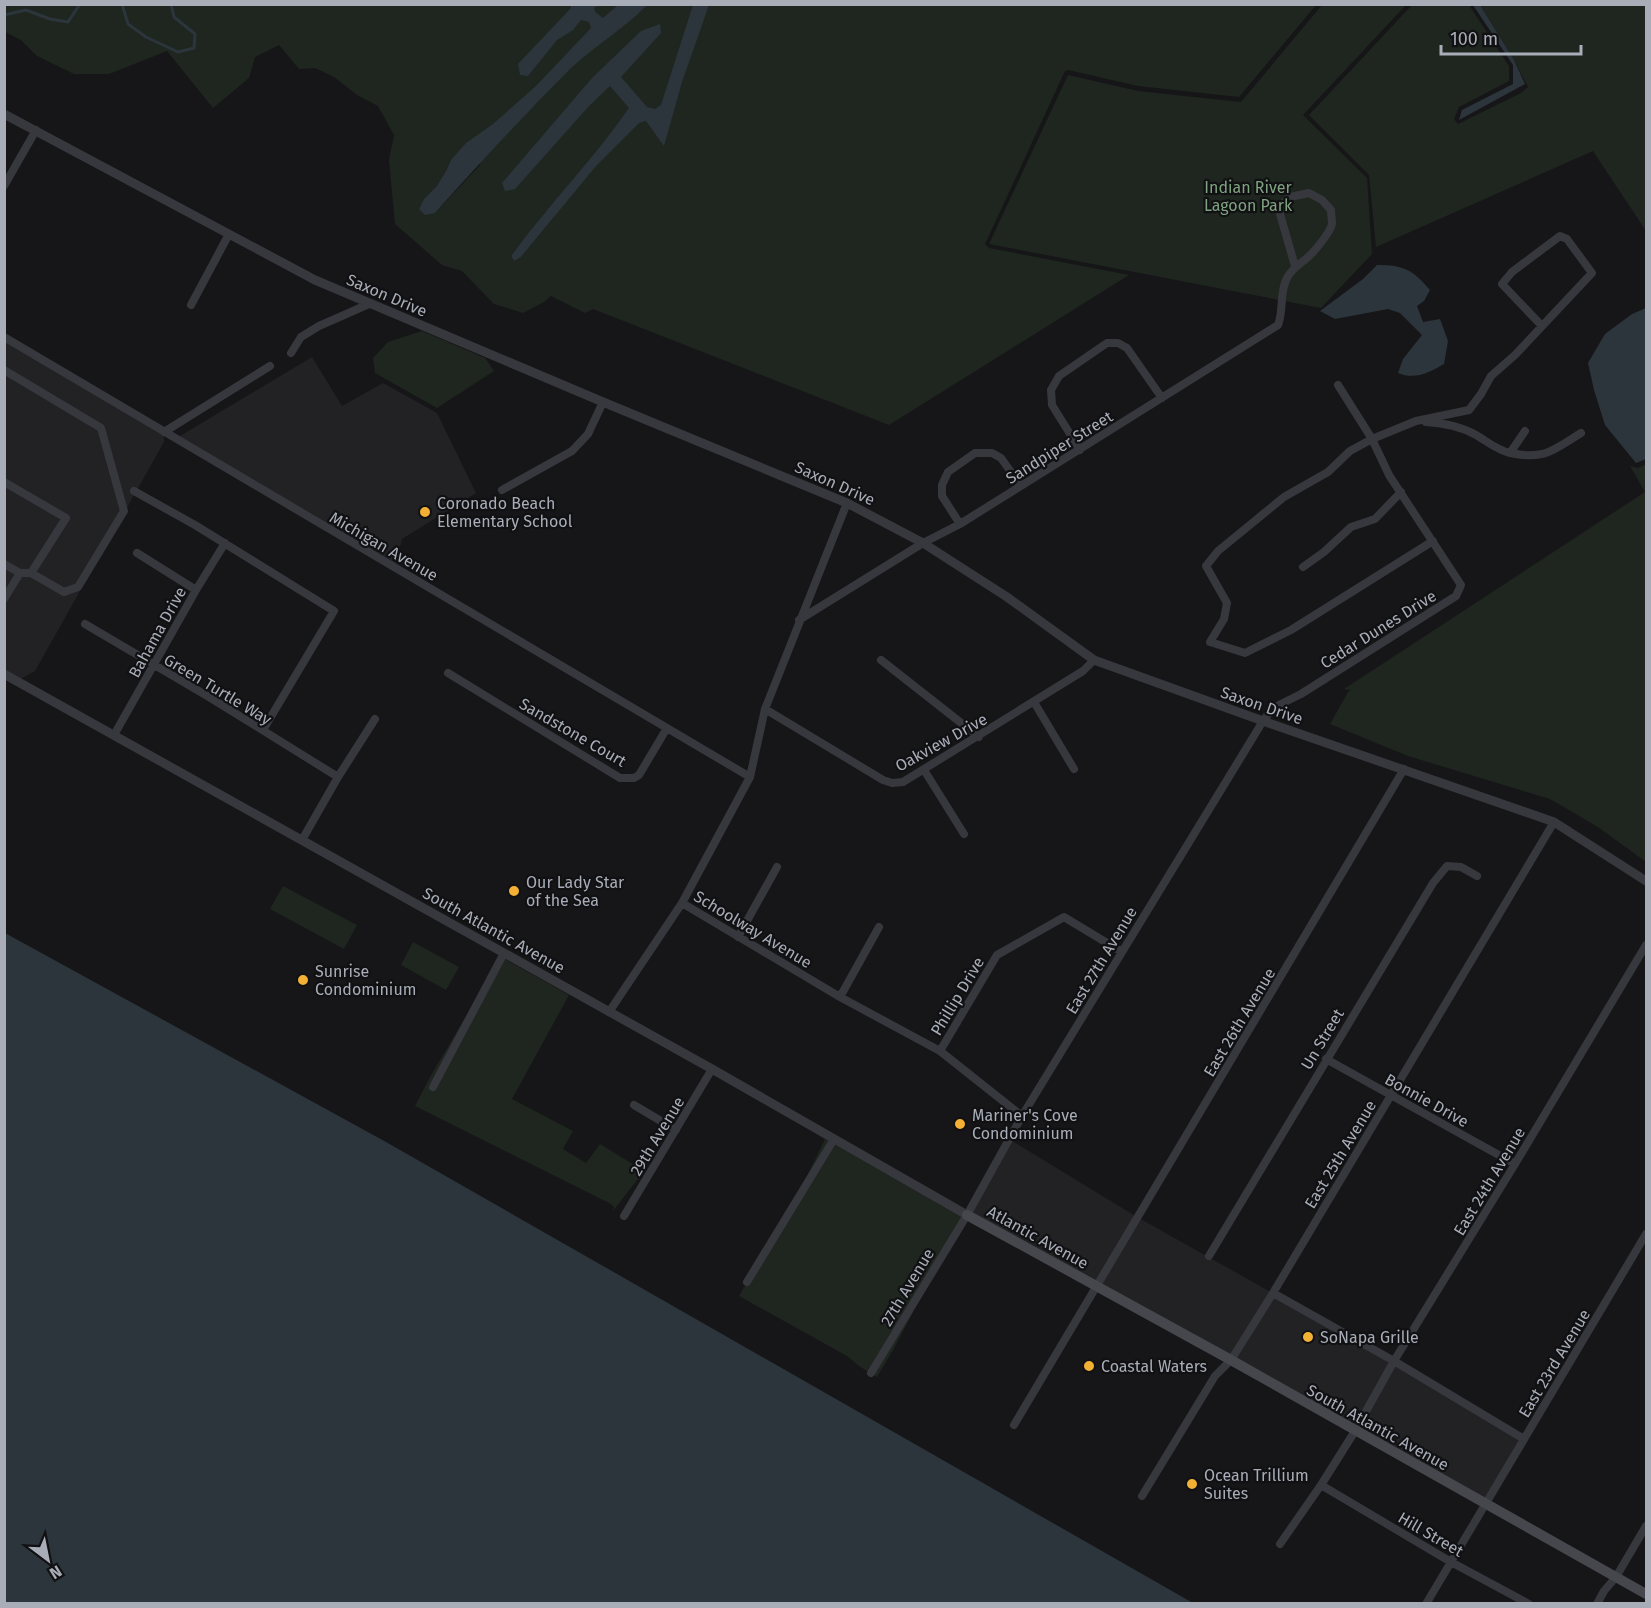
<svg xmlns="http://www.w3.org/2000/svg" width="1651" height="1608" viewBox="0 0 1651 1608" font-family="'Fira Sans',sans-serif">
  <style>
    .built { fill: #222225 }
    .green { fill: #1e261f; fill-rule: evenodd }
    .water { fill: #2c353c }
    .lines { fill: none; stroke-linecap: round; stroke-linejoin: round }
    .stream { stroke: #2c353c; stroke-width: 3 }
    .minor { stroke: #37383d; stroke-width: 8 }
    .tertiary { stroke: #37383d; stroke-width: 9 }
    .secondary { stroke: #45474d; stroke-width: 10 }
    .poi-dot { fill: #f2b134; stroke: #111113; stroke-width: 2 }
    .labels { text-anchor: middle; stroke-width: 4.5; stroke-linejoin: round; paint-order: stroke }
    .park-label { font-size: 16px; fill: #7fa381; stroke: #111113 }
    .street-label { font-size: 16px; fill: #a8adb8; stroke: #111113 }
    .poi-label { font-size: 16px; fill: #a8adb8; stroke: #111113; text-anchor: start }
  </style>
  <rect width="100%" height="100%" fill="#161618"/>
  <path class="built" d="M5,337L164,432V442L35,671L17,681L5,674Z
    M312,357L342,406L383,383L437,413L476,493L402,539L395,568L175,439Z
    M1009,1139L1137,1217L1394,1361L1524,1439L1486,1504L967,1215Z"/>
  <path class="green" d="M5,4L1316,5L1239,97L1138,86L1068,70L1065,71L985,244L989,248L1129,275L889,425L593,309L585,313L551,296L544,302L523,313L494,304L462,271L442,265L395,224L389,160L394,135L378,106L357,95L334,77L315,68L299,69L279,45L255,57L249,78L213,108L167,51L109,74H74L37,56L21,40L5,32ZM451,160L481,164L435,213L419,209C424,200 431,194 437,186C444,178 447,169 451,160ZM546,211L554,217L521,257L514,261L511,256Z
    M1322,5H1406L1303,115L1367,178L1372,254L1321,308L989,244L1068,75L1138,91L1241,102Z
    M1412,5H1469L1509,66V81L1459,107L1454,119L1458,124L1521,93L1528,87L1514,60L1480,5H1646V231L1593,151L1376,247L1369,175L1309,115Z
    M422,331L485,358L494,371L437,408L375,373L373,358L388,342Z
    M1646,464V862L1598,827L1550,799L1408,756L1330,724L1348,692L1351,690L1344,689L1645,492L1630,466L1638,468Z
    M283,886L357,925L344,949L270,909Z
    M413,942L459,967L446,990L401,965Z
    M501,957L569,995L512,1099L573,1131L563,1149L586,1163L600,1144L644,1171L613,1211L614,1207L611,1204L415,1106L430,1077Z
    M825,1139L963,1218L893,1350L877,1377L859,1366L847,1356L739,1296L802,1187Z"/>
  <path class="water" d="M571,5H599L594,8L595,12L603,18L618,5H647C624,29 594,46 570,69C524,115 479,164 435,213L425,215L419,209L424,199L437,186L446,171L451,160L466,143L493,124L536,86L591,28L589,22L581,20L573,30L557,40L528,76L520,75L518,64L571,8Z
    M693,5H709L682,82L664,146L646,121L639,123L596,166L521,257L514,261L511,256C548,205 593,160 629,108L610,86L590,105L515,189L505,191L502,183L592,78L641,31L660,24L661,33L621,77L647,107L655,109L661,105Z
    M1473,5H1480L1514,60L1525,84L1459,120L1462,110L1513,84V65Z
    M1377,265C1404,265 1413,270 1430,290L1424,301L1417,306L1423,322L1440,319L1448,341L1444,364C1429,373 1415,380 1398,373L1403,359L1422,335L1400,313L1388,309L1335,319L1320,311L1363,279Z
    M1646,308V459L1636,463L1605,425L1594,390L1588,363L1605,334L1632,314Z
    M5,933L386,1142L1193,1603H5Z"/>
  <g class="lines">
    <path class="stream" d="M122,4L128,24L146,37L178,52L194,48L195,34L174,17L171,4
      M4,15L26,10L50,19L68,22L80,4"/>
    <path class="minor" d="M4,186L36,130
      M191,305L229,234
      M4,337L750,777
      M291,353L301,337L319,326L369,304
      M4,370L101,428L124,511L78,587L64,592L31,573
      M1426,422C1443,423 1462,427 1476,435C1488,442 1497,450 1510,453L1525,431
      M164,432L270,366
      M1080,450L1052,405L1051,390L1059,376L1107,343H1118L1127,348L1162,398
      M1510,453C1545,460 1552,451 1581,433
      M4,482L66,518L31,573H20
      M502,490L572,451L588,434L603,402
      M134,491L195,525L334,611L263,730
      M960,524L942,496V485L948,472L975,453H992L1001,458L1021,486
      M1433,541L1291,630L1245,653L1210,642L1224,619L1227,603L1206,566L1218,551L1284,497L1328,472L1350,451L1372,439L1416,421L1469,410L1481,394L1491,376L1515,355L1592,273L1567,239L1560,236L1512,272L1502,284L1542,326
      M137,553L196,590
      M4,564L20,573L4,599
      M1303,567L1324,552L1351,527L1375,519L1401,492
      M799,620L923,543L960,524L1278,325C1284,310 1279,293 1287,278C1292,268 1299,265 1307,258C1314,252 1330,233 1332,224C1332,219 1331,214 1331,210L1322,200L1309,193L1290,197L1284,202L1280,214L1295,266
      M85,624L209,697L338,777
      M881,660L979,737
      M448,673L620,778H634L639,775L667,728
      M1034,702L1074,769
      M765,709L883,780L892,783L903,782L1083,671L1094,660
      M114,735L196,590L225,543
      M924,770L964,834
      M302,840L338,777L375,719
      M682,903L840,997L940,1051L1022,1116
      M738,937L777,867
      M840,997L879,927
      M609,1012L682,903L750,777L765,709L847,503
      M940,1051L997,955L1064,917L1122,952
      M1326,1059L1515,1164
      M433,1087L504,953
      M634,1105L676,1130
      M624,1216L712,1069
      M1209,1256L1433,883L1447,866L1461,867L1477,876
      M747,1282L834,1139
      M1273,1293L1394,1361L1524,1439
      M871,1373L967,1215L1022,1116L1263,721L1273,708L1301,694L1456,596L1461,585L1389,475L1372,439L1338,385
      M1014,1425L1404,769
      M1321,1485L1451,1562L1529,1604
      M1142,1496L1215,1376L1231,1360L1273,1293L1554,822
      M1280,1544L1321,1485L1355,1431L1394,1361L1515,1164L1646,945
      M1426,1604L1646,1234
      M1597,1604L1604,1591L1616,1577L1646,1526"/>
    <path class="tertiary" d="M4,114L315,280L603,402L847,503L923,543L1007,597L1094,660L1263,721L1554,822L1646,881
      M4,674L712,1069L967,1215"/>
    <path class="secondary" d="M967,1215L1231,1360L1646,1594"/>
  </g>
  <g class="poi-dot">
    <circle cx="425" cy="512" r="6"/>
    <circle cx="514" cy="891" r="6"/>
    <circle cx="303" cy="980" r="6"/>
    <circle cx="960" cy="1124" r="6"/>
    <circle cx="1308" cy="1337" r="6"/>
    <circle cx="1089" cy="1366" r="6"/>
    <circle cx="1192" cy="1484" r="6"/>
  </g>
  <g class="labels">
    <g class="park-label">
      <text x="1248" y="193">Indian River<tspan x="1248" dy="18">Lagoon Park</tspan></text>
    </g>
    <g class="street-label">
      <text transform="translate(387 295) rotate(23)" y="6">Saxon Drive</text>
      <text transform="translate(1059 447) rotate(-32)" y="6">Sandpiper Street</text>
      <text transform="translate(835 483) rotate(24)" y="6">Saxon Drive</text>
      <text transform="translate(384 546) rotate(30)" y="6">Michigan Avenue</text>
      <text transform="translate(1378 629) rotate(-32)" y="6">Cedar Dunes Drive</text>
      <text transform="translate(157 632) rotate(-61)" y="6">Bahama Drive</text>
      <text transform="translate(218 689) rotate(31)" y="6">Green Turtle Way</text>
      <text transform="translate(1262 705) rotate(19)" y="6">Saxon Drive</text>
      <text transform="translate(573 732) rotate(30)" y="6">Sandstone Court</text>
      <text transform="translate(941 742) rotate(-29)" y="6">Oakview Drive</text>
      <text transform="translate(753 929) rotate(31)" y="6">Schoolway Avenue</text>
      <text transform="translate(494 930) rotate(29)" y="6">South Atlantic Avenue</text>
      <text transform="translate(1101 960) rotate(-59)" y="6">East 27th Avenue</text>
      <text transform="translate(957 996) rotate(-59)" y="6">Phillip Drive</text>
      <text transform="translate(1239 1022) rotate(-59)" y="6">East 26th Avenue</text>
      <text transform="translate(1322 1039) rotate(-59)" y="6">Un Street</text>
      <text transform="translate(1427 1100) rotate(29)" y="6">Bonnie Drive</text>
      <text transform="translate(657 1136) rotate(-59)" y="6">29th Avenue</text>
      <text transform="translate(1340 1154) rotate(-59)" y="6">East 25th Avenue</text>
      <text transform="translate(1489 1181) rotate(-59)" y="6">East 24th Avenue</text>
      <text transform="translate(1038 1237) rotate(29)" y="6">Atlantic Avenue</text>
      <text transform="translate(907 1287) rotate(-59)" y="6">27th Avenue</text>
      <text transform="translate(1554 1363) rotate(-59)" y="6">East 23rd Avenue</text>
      <text transform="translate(1378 1427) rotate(29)" y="6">South Atlantic Avenue</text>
      <text transform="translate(1431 1534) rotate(30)" y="6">Hill Street</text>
    </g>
    <g class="poi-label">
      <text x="437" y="509">Coronado Beach<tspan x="437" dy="18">Elementary School</tspan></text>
      <text x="526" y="888">Our Lady Star<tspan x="526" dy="18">of the Sea</tspan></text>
      <text x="315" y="977">Sunrise<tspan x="315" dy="18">Condominium</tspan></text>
      <text x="972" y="1121">Mariner's Cove<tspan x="972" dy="18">Condominium</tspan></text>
      <text x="1320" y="1343">SoNapa Grille</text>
      <text x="1101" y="1372">Coastal Waters</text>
      <text x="1204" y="1481">Ocean Trillium<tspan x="1204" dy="18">Suites</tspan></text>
    </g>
  </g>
  <rect width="1651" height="1608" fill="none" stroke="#a8adb8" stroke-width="12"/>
  <g transform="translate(48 1560) rotate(148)" stroke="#111113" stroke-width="4.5" paint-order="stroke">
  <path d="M0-4.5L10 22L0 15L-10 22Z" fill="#a8adb8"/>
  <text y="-9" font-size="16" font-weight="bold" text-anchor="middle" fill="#a8adb8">N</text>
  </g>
  <path d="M1441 45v9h140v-9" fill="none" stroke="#a8adb8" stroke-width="3"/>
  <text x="1450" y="45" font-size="18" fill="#a8adb8" stroke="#111113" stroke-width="4.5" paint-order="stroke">100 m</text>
</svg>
